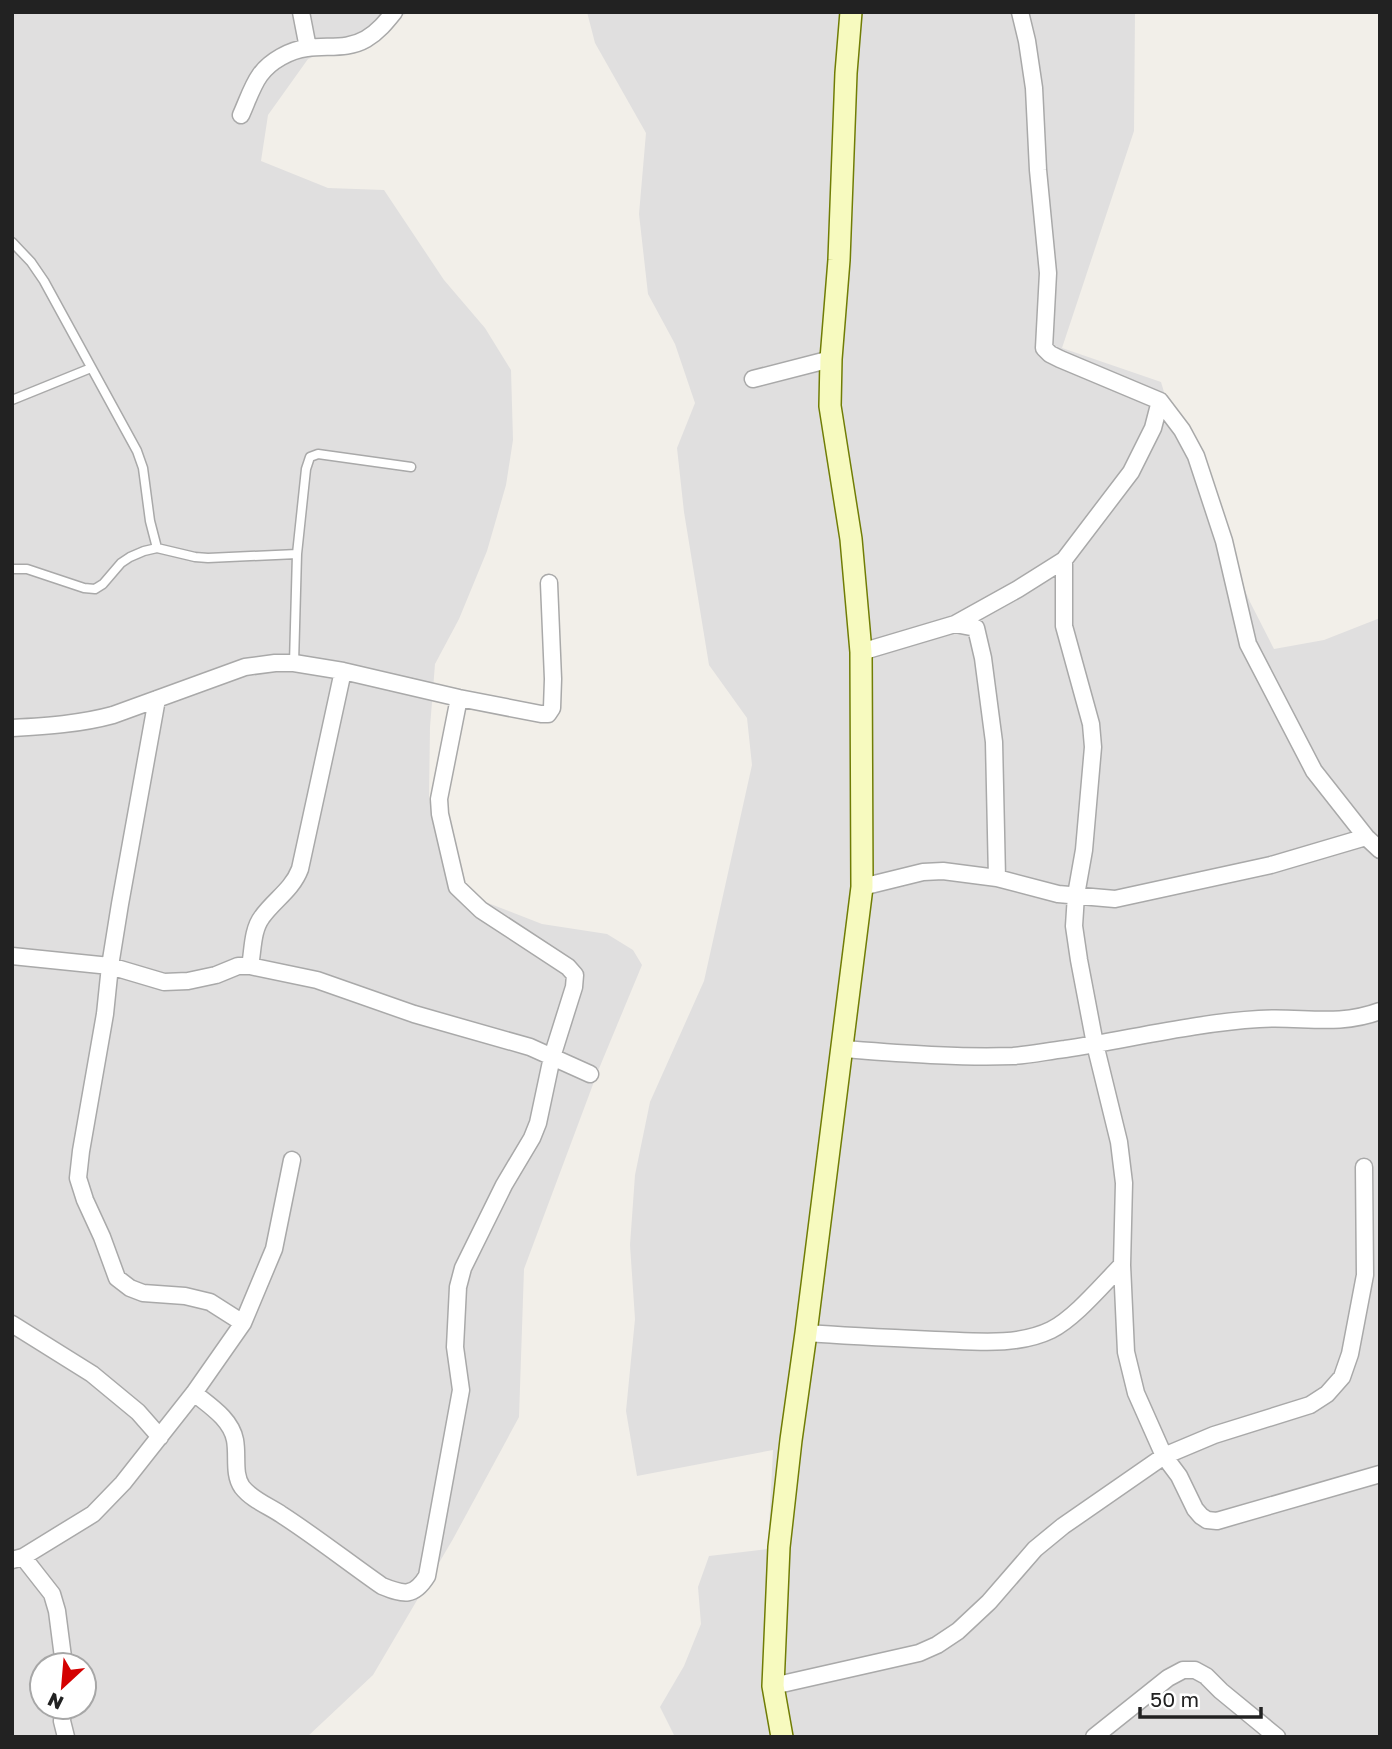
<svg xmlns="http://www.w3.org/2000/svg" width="1392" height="1749" viewBox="0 0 1392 1749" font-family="'Golos Text',sans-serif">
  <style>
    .residential { fill: #e0dfdf; fill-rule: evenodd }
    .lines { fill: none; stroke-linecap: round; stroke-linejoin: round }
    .lane-casing { stroke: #a9a9a9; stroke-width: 11 }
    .street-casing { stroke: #a9a9a9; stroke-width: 19 }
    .secondary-casing { stroke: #707d05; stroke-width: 24 }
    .lane { stroke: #fff; stroke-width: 8 }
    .street { stroke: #fff; stroke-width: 16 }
    .secondary { stroke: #f7fabf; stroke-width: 21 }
  </style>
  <rect width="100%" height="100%" fill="#f2efe9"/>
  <path class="residential" d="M12,12H409L371,33L308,59L268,115L261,161L328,188L384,190L444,280L485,328L511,370L513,440L506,485L487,551L459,619L435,664L430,727L429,798L444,865L480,900L542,924L607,934L633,950L642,965L598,1071L524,1269L519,1417L453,1539L373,1675L307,1737H12ZM42,1665H84V1707H42Z
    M587,12H1135L1134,131L1062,348L1161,382L1175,429L1250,602L1274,649L1324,640L1380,618V1737H675L660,1707L684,1666L701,1624L698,1587L709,1556L768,1549L773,1450L637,1476L626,1411L635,1319L630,1245L635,1175L650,1102L704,981L752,765L747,718L709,665L684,512L677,448L695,403L675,344L648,294L639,214L646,133L595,43Z"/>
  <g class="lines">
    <defs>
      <path id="lane" d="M12,242L31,262L44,281L137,451L143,468L150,521L157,548
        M12,400L91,368
        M12,569H27L84,588L95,589L103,584L121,563L130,557L144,551L157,548L195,557L208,558L297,554
        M294,663L297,554L306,469L310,457L318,454L411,467"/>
      <path id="street" d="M301,12L308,48
        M1020,12L1027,41L1034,88L1038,170L1048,273L1044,348L1050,354L1060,359L1160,401L1182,430L1196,456L1224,541L1248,644L1314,771L1366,837L1380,850
        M241,115C247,102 252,86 260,75C270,61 290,50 307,48C328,45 347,50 366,39C378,32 386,22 394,12
        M753,379L831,359
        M1064,560V626L1091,724L1093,747L1084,850L1076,895L1074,926L1079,960L1095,1044L1119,1142L1124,1183L1122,1265L1126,1352L1136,1393L1164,1456L1179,1476L1195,1509L1201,1516L1207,1520L1217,1521L1380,1474
        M955,624L976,628L983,658L994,742L997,878
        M861,652L955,624L1018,589L1064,560L1131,472L1153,428L1160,401
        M157,699L120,904L110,966L105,1014L81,1151L78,1178L85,1200L102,1237L117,1278L130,1288L143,1293L185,1296L210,1302L243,1323
        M12,728C47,726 80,724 113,715L245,667L275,663H294L343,671L459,698L541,714H548L552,708L553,679L549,583
        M862,887L923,872L943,871L997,878L1058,894L1115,899L1271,865L1366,837
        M12,956L110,966L164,982L188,981L216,975L238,966H250L317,980L414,1014L530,1047L590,1074
        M250,966C253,951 252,930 262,917C274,900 292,890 300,869L343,671
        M843,1049C899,1053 956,1058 1013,1056C1030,1055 1048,1051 1065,1049C1130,1039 1194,1023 1259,1019C1302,1016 1337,1027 1380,1011
        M12,1324L92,1374L138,1412L160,1437
        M806,1333C849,1336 892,1338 935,1340C972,1341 1016,1347 1051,1330C1075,1318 1103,1284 1122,1265
        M194,1393C210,1406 231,1419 235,1440C238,1456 233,1474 242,1487C252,1500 269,1506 282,1515C316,1537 349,1563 382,1586C404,1595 414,1597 427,1576L461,1390L455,1347L458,1287L463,1268L504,1185L532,1138L538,1123L552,1057L574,987L575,975L568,967L481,910L457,887L440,814L439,799L459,698
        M23,1557L52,1594L57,1611L64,1665
        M12,1560L23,1557L93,1514L123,1483L194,1393L243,1323L274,1249L292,1160
        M773,1686L919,1653L937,1645L958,1631L989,1602L1035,1549L1063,1526L1164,1456L1214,1435L1310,1405L1327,1394L1342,1377L1350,1354L1365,1275L1364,1167
        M63,1707L62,1721L66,1737
        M1094,1737L1168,1678L1183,1670H1195L1206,1676L1221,1691L1277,1737"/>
      <path id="secondary" d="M782,1737L773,1686L779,1547L791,1440L806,1333L862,887L861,652L851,539L830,406L831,359L839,260L846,73L851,12"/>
    </defs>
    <use href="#lane" class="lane-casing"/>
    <use href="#street" class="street-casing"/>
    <use href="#secondary" class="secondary-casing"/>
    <use href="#lane" class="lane"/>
    <use href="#street" class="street"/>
    <use href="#secondary" class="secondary"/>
  </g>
  <rect width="1392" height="1749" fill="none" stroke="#222222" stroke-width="28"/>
  <g transform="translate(63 1686) rotate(206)"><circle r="33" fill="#ffffff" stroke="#a7a7a7" stroke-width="2"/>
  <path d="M0-5L12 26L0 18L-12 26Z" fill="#d40000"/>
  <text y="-10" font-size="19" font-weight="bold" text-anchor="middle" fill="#222222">N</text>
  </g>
  <path d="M1140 1707v10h121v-10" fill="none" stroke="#222222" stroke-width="3.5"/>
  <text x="1150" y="1707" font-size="21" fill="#222222" stroke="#ffffff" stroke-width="5" paint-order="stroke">50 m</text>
</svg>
